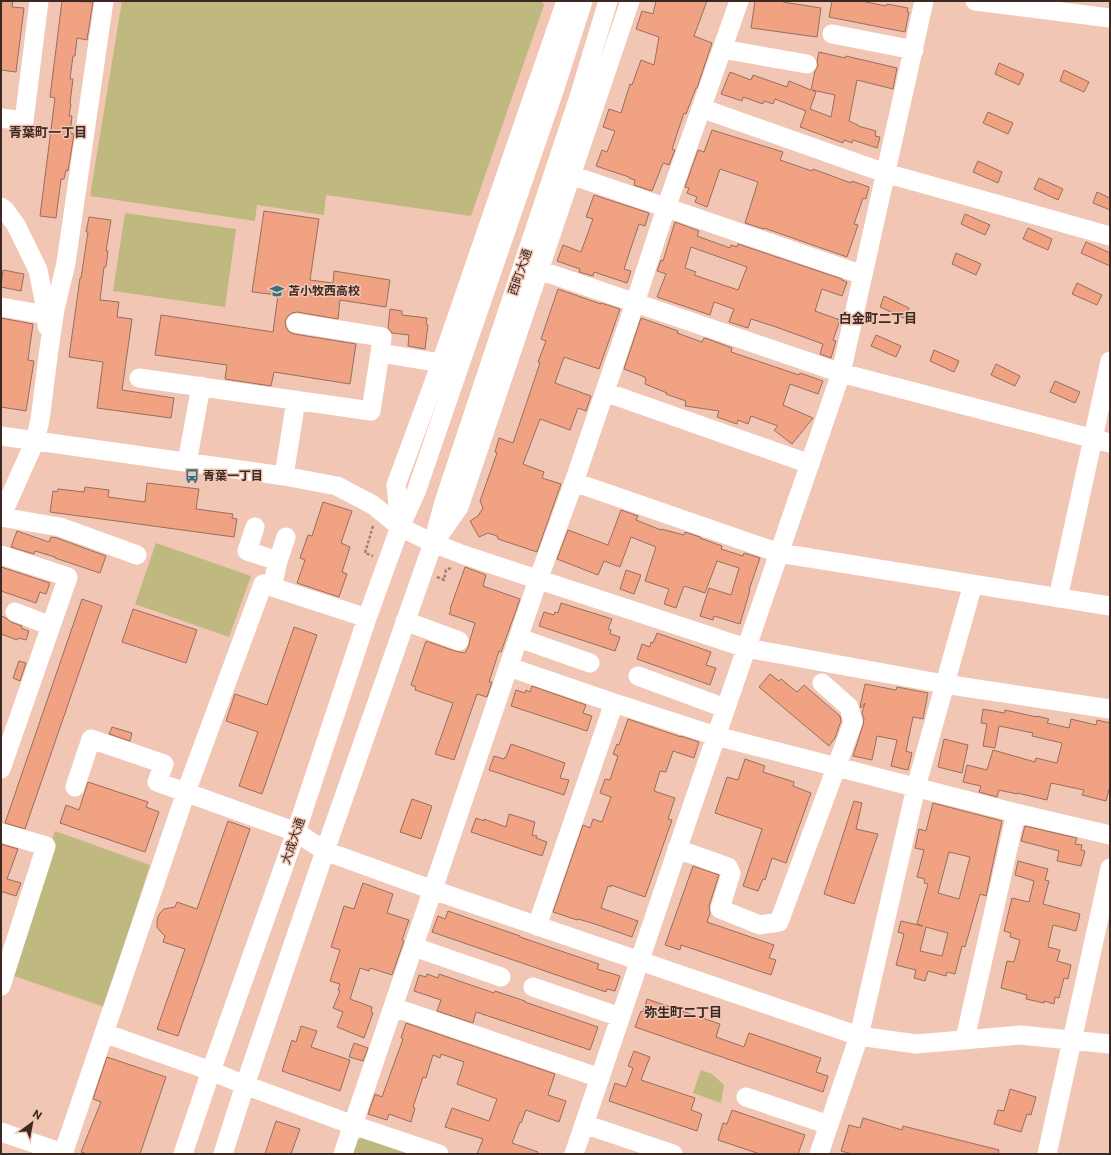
<svg xmlns="http://www.w3.org/2000/svg" width="1111" height="1155" viewBox="0 0 1111 1155" font-family="Commissioner,'Noto Sans JP',sans-serif">
  <style>
    .green { fill: #bfb87f }
    .building { fill: #f1a282; stroke: #966f5f; fill-rule: evenodd }
    .lines { fill: none; stroke-linecap: round; stroke-linejoin: round }
    .path { stroke: #a08073; stroke-width: 2.5; stroke-dasharray: 3 2; stroke-linecap: butt }
    .minor { stroke: #fff; stroke-width: 19 }
    .labels { text-anchor: middle; stroke-width: 3; stroke-linejoin: round; paint-order: stroke }
    .street-label { font-size: 12px; fill: #3b2a23; stroke: #f2c6b5 }
    .poi-label { font-size: 12px; font-weight: bold; fill: #3b2a23; stroke: #f2c6b5; text-anchor: start }
    .neighbourhood-label { font-size: 13px; font-weight: bold; fill: #3b2a23; stroke: #f2c6b5 }
  </style>
  <rect width="100%" height="100%" fill="#f2c6b5"/>
  <path class="green" d="M122,1H542L544,5L471,216L326,195L324,215L257,205L255,221L90,196Z
    M125,213L236,229L225,307L113,291Z
    M156,543L251,576L229,637L135,604Z
    M55,831L150,865L104,1007L11,975Z
    M701,1070L712,1074L724,1085L721,1103L693,1093Z
    M364,1137L412,1154H351L355,1141Z"/>
  <path class="building" d="M1,1H13L12,7L24,8L16,72L1,70Z
    M62,1L93,2L87,40L77,38L75,56H73L70,79H73L70,103L71,104L69,116H72L70,133L74,134L68,171L66,170L64,179H61L56,218L40,216L55,98L50,97Z
    M656,1H707L694,36L712,43L697,88H696L686,114L684,113L672,149L675,150L669,165L663,163L652,191L634,185L635,180L629,178V177L596,166L602,150L607,152L615,131L603,127L609,109L621,113L630,84L632,85L641,60L654,65L659,37L636,29L642,11L653,14Z
    M755,1H783V2L821,8L817,37L751,28Z
    M832,1H861L886,6L887,4L908,8L907,12H909L905,32L829,17Z
    M819,52L845,58L846,56L897,68L893,89L857,80L849,121L858,125V126L876,131L875,136L880,137L877,148L853,140L852,143L844,140L843,143L800,127L806,111L775,99L773,104L764,101L763,104L743,97L742,101L721,94L730,72L751,80L753,75L787,87L789,81L811,90L815,71L818,66L817,61ZM812,90L835,95L831,117L810,109L816,92Z
    M999,63L1024,74L1019,85L995,74Z
    M1064,70L1089,82L1084,92L1060,81Z
    M988,112L1013,123L1008,134L983,123Z
    M712,130L783,152L780,160L812,171L813,169L851,183L852,181L869,187L866,199L863,198L854,224L858,225L847,257L764,228V229L745,223L758,182L720,169L707,207L695,202L697,197L687,193L689,188L685,187L698,150L704,152Z
    M978,161L1002,172L998,183L973,172Z
    M1039,178L1063,189L1058,200L1034,189Z
    M1097,192L1110,198V210L1093,203Z
    M594,195L649,213L645,226L639,224L624,269L631,271L627,283L594,272L593,276L579,272L580,269L557,261L563,245L581,252L593,219L586,217Z
    M264,211L319,219L310,280L333,283L334,271L390,280L386,307L340,300L338,319L297,312L292,313L288,316L285,321L286,327L289,332L294,334L356,344L350,384L274,372L271,386L225,379L227,365L155,355L161,315L273,332L278,295L252,292Z
    M965,214L990,225L985,235L961,224Z
    M89,217L111,220L106,251H108L106,267H104L100,300L119,302L117,317L132,319L122,390L174,398L171,418L97,408L103,362L69,357L80,278H81L88,232H86Z
    M675,222L699,231L697,236L730,248L731,245L737,247L738,244L842,279V280L847,282L842,296L822,289L815,311L840,320L833,340L836,341L831,358L820,354L823,344L776,327L751,319L748,328L729,322L734,309L714,302L710,315L657,297L666,274L657,271L661,260L663,261ZM691,247L747,267L738,290L694,275L696,272L685,268Z
    M1028,228L1052,239L1048,250L1023,239Z
    M1086,242L1110,253V266L1081,253Z
    M956,253L981,264L976,275L952,264Z
    M3,270L24,274L21,291L1,287Z
    M1077,283L1102,295L1097,305L1072,294Z
    M558,289L601,304V303L620,309L599,369L564,357L555,383L591,396L586,411L578,408L570,430L540,419L523,464L544,472L542,478L561,484L537,552L498,539L497,536L488,533L479,537L470,521L478,516L483,508L480,501L497,453L495,452L499,438L513,443L540,363L538,362L546,341L541,339Z
    M884,296L909,308L904,318L880,307Z
    M390,309L402,311V315L427,318L426,324L428,325L425,349L408,346L409,335L392,333L388,328Z
    M1,318L33,324L28,360L34,361L26,411L1,407Z
    M641,318L678,331L677,333L702,342L704,338L708,339L732,348L731,352L799,375L800,373L823,381L818,394L790,384L783,405L813,418L792,444L774,430L778,426L751,416L748,424L738,420L737,424L717,417L719,411L685,406L686,401L666,394L667,393L645,384L646,379H645V377L624,369Z
    M876,335L901,346L896,357L871,346Z
    M934,350L959,361L954,372L930,361Z
    M996,364L1020,376L1015,386L991,375Z
    M1055,381L1080,392L1075,403L1050,392Z
    M147,483L199,489L196,509L233,514L232,518L237,519L234,537L50,512L53,491L57,492L58,489L84,492L85,487L109,490L108,497L145,502Z
    M323,502L352,511L341,543L350,547L342,572L347,574L339,597L297,583L305,560L300,558L308,535L312,536Z
    M621,510L638,516L636,520L661,530V529L684,535L685,532L700,537V538L722,546L721,549L743,556L744,553L760,558L749,590H750L740,624L714,616L713,620L700,616L709,588L731,595L739,568L717,561L705,593L684,586L676,608L664,604L669,589L645,581L656,547L631,537L620,567L604,561L598,575L557,559L568,530L608,545Z
    M17,531L49,542L51,537L57,538L106,556L100,573L55,558V557L35,551L34,554L11,547Z
    M1,567L50,583L46,594L40,592L36,603L1,591Z
    M465,567L486,575L483,586L520,599L501,652L499,651L489,682H492L487,697L477,694L454,760L435,754L453,703L415,690L416,687L411,685L426,641L455,651L465,653L469,645L470,640L475,623L449,614L451,610L450,609Z
    M626,570L641,575L634,594L620,589Z
    M82,599L102,606L25,829L5,823Z
    M561,603L612,619L608,629L611,630L610,634L620,637L615,651L539,626L544,612L554,615L555,612L558,613Z
    M133,609L197,630L186,663L122,642Z
    M1,616L6,618L11,622L22,626L21,628L29,631L26,640L18,638L17,640L1,634Z
    M294,627L317,635L262,794L239,786L258,732L226,721L235,694L267,705Z
    M657,633L711,652L706,665L716,668L710,685L637,659L642,644L650,647L651,642L653,643Z
    M19,661L26,663L20,681L13,678Z
    M770,674L779,681L781,679L797,692L804,685L840,716L841,721L835,738L829,746L759,687Z
    M865,684L896,690L897,687L928,693L923,719L913,717L906,751L912,753L908,770L891,766L897,740L877,736L872,760L853,756L863,725L864,719L862,713L865,703L861,708L860,707Z
    M532,686L586,705L583,713L592,716L587,731L511,706L516,690L525,693L526,690L530,692Z
    M983,709L1004,713L1005,710L1037,717V716L1049,719L1047,723L1069,728L1071,719L1096,725L1097,720L1110,723V786L1106,801L1082,795L1084,790L1051,783L1047,800L1017,793V794L999,790L997,797L979,792L981,786L963,782L967,765L987,770L993,750L1035,762L1036,758L1057,763L1062,743L1032,736L1033,733L999,726L995,748L983,746L987,724L981,723Z
    M628,719L681,737V736L699,742L694,758L673,751L666,772L660,771L654,791L675,798L668,819L672,820L645,897L611,885V887L608,886L601,908L638,921L632,937L595,924L578,919L577,920L553,912L583,825L590,828L593,819L602,822L611,797L600,793L605,779L610,780L618,756L613,754L617,744L619,745Z
    M112,727L132,733L130,741L109,734Z
    M944,739L968,745L962,773L938,767Z
    M511,744L565,763L560,778L569,780L564,795L489,770L494,756L504,759L505,757H506Z
    M745,759L765,766L763,772L794,782L793,786L811,793L786,863L772,858L765,880L763,879L758,891L743,886L762,829L715,813L727,777L738,780Z
    M88,782L148,802L146,807L159,812L145,852L60,823L66,805L79,810Z
    M412,799L432,806L421,839L400,832Z
    M854,801L862,803L856,829L878,834L854,904L824,894Z
    M933,803L1002,821L986,896L980,894L965,947L962,946L955,974L947,972L946,976L928,971L925,981L914,978L916,970L896,965L904,934L898,932L901,921L923,926L917,924L928,884L924,883L925,879L917,877L924,850L915,848L919,829L926,831ZM949,852L970,857L959,899L938,893ZM926,927L948,933L942,956L920,951Z
    M509,814L535,822L532,835L537,836L536,838L547,842L542,856L471,832L476,818L484,821V819L506,827Z
    M228,821L250,829L178,1036L157,1029L185,949L163,942L165,936L160,931L157,927V922L158,917L160,913L164,909L175,907L177,902L197,909Z
    M1025,826L1077,838L1075,844L1082,845L1081,850L1085,851L1081,866L1057,861L1059,851L1021,841Z
    M1,844L18,849L7,879L21,883L16,896L3,892H1Z
    M1018,861L1048,869L1045,880L1049,881L1043,904L1080,914L1076,931L1053,925L1048,947L1060,950L1057,961L1071,965L1068,979L1064,978L1059,998L1055,997L1054,1004L1044,1001V1003L1026,999L1027,995L1001,988L1007,961L1014,962L1020,940L1010,937L1011,933L1004,931L1012,898L1029,902L1034,881L1015,875Z
    M693,866L719,875L709,906L710,913L707,922L774,945L769,958L776,960L771,975L681,945L680,950L665,945Z
    M363,883L393,894L387,913L409,920L402,940L404,941L392,975L370,968L369,971L360,968L350,999L372,1007L371,1012L373,1013L364,1038L337,1027L343,1012L333,1008L340,991L338,990L340,984L330,981L340,950L331,947L344,906L354,909Z
    M448,911L520,936V937L599,964L597,969L620,976L615,991L607,989L606,992L432,932L438,916L445,919Z
    M427,974L438,978L439,974L494,993L495,991L525,1001V1002L598,1027L590,1050L476,1012L473,1023L437,1011L441,1000L414,991L419,975L426,977Z
    M647,999L720,1024L716,1037L719,1038L744,1047L749,1033L821,1058L816,1072L828,1076L823,1092L635,1027L641,1011L643,1012Z
    M406,1023L555,1074L548,1095L566,1101L559,1122L526,1110L521,1123L520,1122L512,1143L538,1152V1154H477L483,1139L445,1127L452,1108L489,1121L497,1099L457,1084L464,1062L441,1054L440,1058L433,1055L426,1078L423,1077L413,1107L415,1108L411,1122L389,1114L387,1120L368,1114L375,1094L382,1097L403,1039L401,1038Z
    M301,1026L317,1031L311,1047L350,1060L340,1091L282,1071L292,1040L296,1042Z
    M354,1043L368,1048L363,1061L349,1057Z
    M634,1051L650,1057L641,1080L695,1098L691,1110L702,1114L697,1131L609,1101L615,1083L626,1087L633,1068L628,1066Z
    M107,1057L166,1077L140,1154H87L81,1152L101,1102L93,1099Z
    M1010,1089L1036,1097L1031,1115L1027,1114L1021,1132L994,1124L998,1110L1004,1111Z
    M732,1110L805,1135L798,1154H760L718,1140L723,1123L727,1124Z
    M863,1118L902,1130L903,1126L999,1150L998,1154H852L841,1151L849,1125L860,1128Z
    M276,1121L300,1129L291,1154H265Z"/>
  <g class="lines">
    <path class="path" d="M373,526L365,553L373,556
      M437,577L444,580L446,570L451,568"/>
    <path class="minor" d="M975,1L1110,18
      M832,34L914,50
      M722,49L807,64
      M701,108L885,173L1110,236
      M1,118L24,121L39,1
      M571,175L863,275
      M1,207L5,210L16,225L38,270L47,315V326
      M539,270L841,373L1110,443
      M1,307L47,315
      M296,323L382,337L380,353
      M139,378L371,411L380,353L441,363
      M605,392L810,464
      M1,436L284,476L337,486L373,505L400,527L433,543L464,555L746,648L944,684L1110,709
      M187,463L201,386
      M284,476L296,400
      M574,482L779,553L1110,606
      M1,517L35,441L40,420L49,349L55,309L66,263L104,1
      M1,517L60,527L137,555
      M400,526L396,485L441,363L566,1
      M255,527L247,551L278,561L272,587
      M440,534L459,507L630,1
      M1,555L68,577L1,769
      M278,561L286,537
      M1058,598L1110,361
      M15,612L51,626
      M405,621L459,641
      M519,638L590,663
      M509,667L614,703L716,736L1016,813L1110,835
      M638,676L725,708
      M75,787L91,739L164,764L157,782L296,832L325,851L433,890L859,1036L916,1044L1020,1035L1110,1044
      M1,833L46,846L1,986
      M677,849L728,867L731,873L720,909L760,925L779,922L853,722L849,707L822,683
      M537,926L614,703
      M414,947L501,977
      M533,987L620,1017
      M393,1007L600,1078
      M104,1033L211,1071L245,1085L353,1125L439,1154
      M965,1039L1016,813
      M746,1097L829,1125
      M584,1124L673,1154
      M1,1132L63,1153
      M63,1154L186,792L263,584L367,618
      M183,1154L211,1071L296,832L367,618L400,527L416,492L554,91L583,1
      M223,1154L245,1085L325,851L433,543L444,502L578,100L608,1
      M343,1154L538,580L574,482L635,303L666,208L739,1
      M574,1154L688,818L841,373L924,1
      M819,1154L859,1036L916,787L973,584
      M1047,1154L1110,868"/>
  </g>
  <defs>
    <symbol id="school-bare" viewBox="-9 -9 18 18"><path d="M0-5L7-2L0 1L-7-2ZM-4 1L0 2.5L4 1V4Q0 6-4 4Z" fill="#317185" stroke="#f2c6b5" stroke-width="2.5" paint-order="stroke"/></symbol>
    <symbol id="bus-bare" viewBox="-9 -9 18 18"><path d="M-5-6H5V4H4V6H2V4H-2V6H-4V4H-5ZM-3.5-4V0h7V-4ZM-3.5 1.2v1.5H-2V1.2ZM2 1.2v1.5H3.5V1.2Z" fill="#317185" stroke="#f2c6b5" stroke-width="2.5" paint-order="stroke"/></symbol>
  </defs>
  <g fill-rule="evenodd">
    <use href="#school-bare" x="267" y="281" width="20" height="20"/>
    <use href="#bus-bare" x="182" y="466" width="20" height="20"/>
  </g>
  <g class="labels">
    <g class="street-label">
      <text transform="translate(520 272) rotate(-71)" y="4">西町大通</text>
      <text transform="translate(293 841) rotate(-71)" y="4">大成大通</text>
    </g>
    <g class="poi-label">
      <text x="288" y="295">苫小牧西高校</text>
      <text x="203" y="480">青葉一丁目</text>
    </g>
    <g class="neighbourhood-label">
      <text x="48" y="137">青葉町一丁目</text>
      <text x="878" y="323">白金町二丁目</text>
      <text x="683" y="1017">弥生町二丁目</text>
    </g>
  </g>
  <rect width="1111" height="1155" fill="none" stroke="#3b2a23" stroke-width="4"/>
  <g transform="translate(32 1123) rotate(32)" stroke="#f2c6b5" stroke-width="3" paint-order="stroke">
  <path d="M0-3L7 15L0 10L-7 15Z" fill="#3b2a23"/>
  <text y="-6" font-size="11" font-weight="bold" text-anchor="middle" fill="#3b2a23">N</text>
  </g>
</svg>
